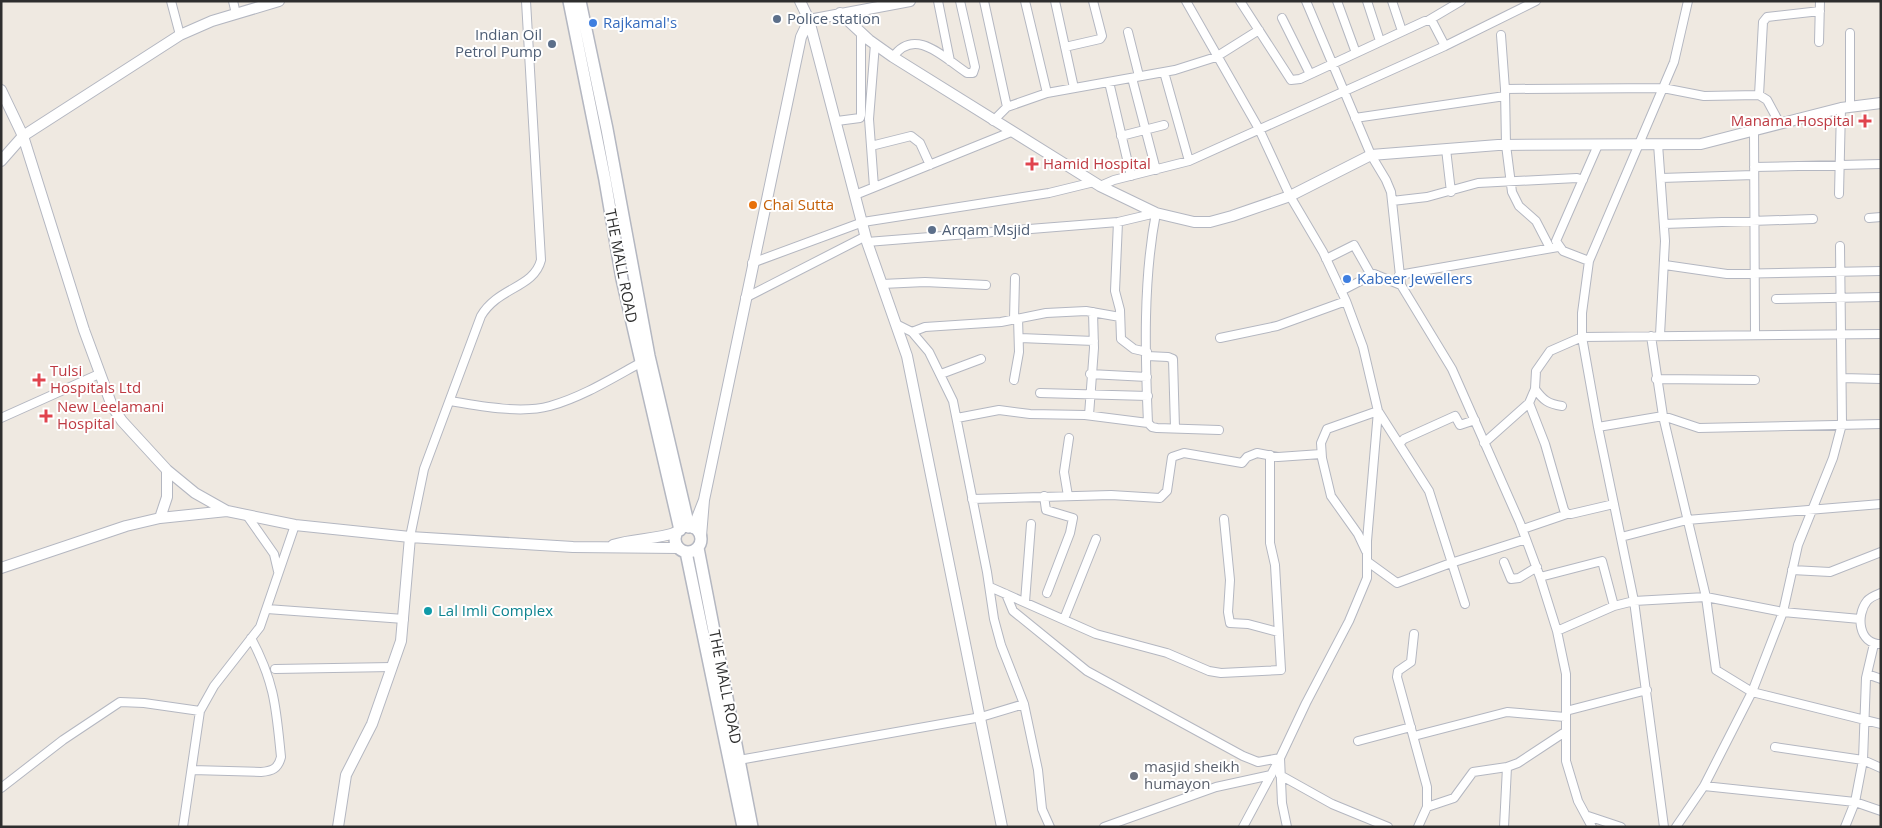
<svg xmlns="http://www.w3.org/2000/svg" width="1882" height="828" viewBox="0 0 1882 828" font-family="'Open Sans',sans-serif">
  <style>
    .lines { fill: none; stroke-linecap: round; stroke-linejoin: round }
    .minor-casing { stroke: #b4b7c1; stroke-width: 10 }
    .tertiary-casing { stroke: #b4b7c1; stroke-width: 12 }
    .secondary-casing { stroke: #b4b7c1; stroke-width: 14 }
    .minor { stroke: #fff; stroke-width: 8 }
    .tertiary { stroke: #fff; stroke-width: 10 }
    .secondary { stroke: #fff; stroke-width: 11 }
    .service-dot { fill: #5c6f8a; stroke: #fff; stroke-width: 2 }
    .shop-dot { fill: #3f7fe0; stroke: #fff; stroke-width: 2 }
    .health-dot { fill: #e0444e; stroke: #fff; stroke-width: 2 }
    .food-dot { fill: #e8710a; stroke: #fff; stroke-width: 2 }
    .culture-dot { fill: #0f9aa8; stroke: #fff; stroke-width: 2 }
    .worship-dot { fill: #6b7280; stroke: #fff; stroke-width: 2 }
    .labels { text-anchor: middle; stroke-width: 4; stroke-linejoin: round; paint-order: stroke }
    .service-label { font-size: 15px; fill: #4e5e75; stroke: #fff; text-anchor: start }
    .shop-label { font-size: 15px; fill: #366cbe; stroke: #fff; text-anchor: start }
    .health-label { font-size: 15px; fill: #be3a42; stroke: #fff; text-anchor: start }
    .food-label { font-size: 15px; fill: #c56008; stroke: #fff; text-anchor: start }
    .street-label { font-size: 15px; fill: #2e2e2e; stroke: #fff }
    .culture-label { font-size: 15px; fill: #0d838f; stroke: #fff; text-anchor: start }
    .worship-label { font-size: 15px; fill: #5b616d; stroke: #fff; text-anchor: start }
  </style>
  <rect width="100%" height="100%" fill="#efe9e1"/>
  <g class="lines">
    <defs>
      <path id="minor" d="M171,1L180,35
        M233,1L236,14
        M938,1L950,61
        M984,1L1007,107
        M1025,1L1047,93
        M1055,1L1074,88
        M1186,1L1259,129L1290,196L1323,252L1346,301L1363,347L1378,411L1367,541V578L1349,621L1306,703L1280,758L1282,803L1287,827
        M1240,1L1291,80L1300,79L1425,21H1432L1445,46
        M1306,1L1371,155L1386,180L1391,192L1401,285L1452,369L1520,523L1540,577L1557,631L1566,674V761L1578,801L1592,827
        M1337,1L1356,53
        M1367,1L1380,41
        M1392,1L1402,31
        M1282,18L1310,74
        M1429,20L1461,1
        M1128,32L1139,76
        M1501,35L1505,89L1506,145L1512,192L1519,206L1536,221L1550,248
        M1819,42L1820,1
        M1065,47L1100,39L1102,36L1093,1
        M893,57C915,26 944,58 967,73H973L975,67L960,1
        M1164,72L1189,161
        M1132,78L1156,170
        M1109,82L1131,176
        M1505,89L1663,88L1704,96L1759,95L1767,100L1780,124
        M1759,95L1763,22L1767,17L1820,11
        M1850,107V33
        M1355,118L1505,96
        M837,121L860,118L861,115V32
        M993,121L1007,107L1047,93L1175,70L1216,57L1259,30
        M1754,131L1755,334
        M1121,136L1164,125
        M1658,144L1665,241L1660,335
        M871,146L911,136L920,143L930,165
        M1446,149L1451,192
        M1754,167L1881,164
        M1661,178L1754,175
        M1100,186L1114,180L1189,161L1445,46L1536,1
        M874,187L869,119L875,44
        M1839,194L1841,108
        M855,195L1011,132
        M1392,201L1427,197L1478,183L1577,178L1583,180
        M1869,218L1881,217
        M1118,222L1115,291L1120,310L1121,339L1134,349L1147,352
        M1664,224L1813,219
        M867,242L1118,222L1156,213C1143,280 1145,354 1148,423L1152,427L1157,428L1219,430
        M1326,259L1354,245L1371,275
        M1589,261L1563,251L1556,241L1598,145
        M752,263L863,222L1049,193L1094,182
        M1665,265L1727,274L1881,271
        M1399,275L1558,247
        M882,284L925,282L986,285
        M1341,291L1374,274L1401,285
        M745,298L866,236
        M1776,299L1881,297
        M1014,319L1015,278
        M896,324L912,332L929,352L953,401L987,572L994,619L1001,645L1024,704L1038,770L1042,809L1050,827
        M912,332L925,327L1001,322L1046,313L1086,311L1120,317
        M1651,336L1663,416L1706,597L1716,670L1752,692L1881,724
        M1020,338L1094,341
        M1220,338L1277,326L1346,301
        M1147,356L1168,357L1173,359L1175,428
        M941,374L981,359
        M1090,374L1147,377
        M1842,378L1881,379
        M1656,379L1755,380
        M1014,380L1019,352L1018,318
        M1535,389C1543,400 1548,404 1562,406
        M1040,393L1148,396
        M450,401C479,406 521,414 550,406C582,397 611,379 640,363
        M1529,403L1545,444L1564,510L1567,514H1571L1614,504
        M1089,415L1094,348L1093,312
        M1,418L99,374
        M957,418L999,410L1030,414L1085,415L1148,423
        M1598,427L1663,416L1699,428L1881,424
        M1484,443L1529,403L1535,389L1536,371L1550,351L1582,337L1881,334
        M1399,444L1404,439L1455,416L1460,425L1475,420
        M1322,458L1321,443L1327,429L1378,411L1429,491L1465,604
        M1044,496L1046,510L1073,518L1070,533L1047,593
        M1068,496L1064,472L1069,438
        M972,499L1111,495L1160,498L1167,491L1172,457L1184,453L1242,463L1247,457L1257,453L1278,457L1321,454L1331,496L1358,534L1366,551
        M248,517L274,554L278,571
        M1224,519L1230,580L1228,612L1230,623L1248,624L1278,632
        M1523,529L1567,514
        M410,537L424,469L481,316C498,287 534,288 541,260L526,1
        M1621,537L1687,520L1881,504
        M1368,562L1397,583L1451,563L1526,539
        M1504,562L1511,579L1519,578L1537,567
        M1792,570L1830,572L1881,552
        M1540,577L1602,561L1614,606
        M990,587L1096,634L1167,653L1209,671L1221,673L1281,670L1275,565L1270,543V455
        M1881,593C1876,595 1870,597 1867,601C1856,615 1858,644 1881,644
        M1006,594L1013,611L1087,671L1243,756L1258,762L1280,758
        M1025,602L1031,524
        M267,609L404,619
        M1064,619L1096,539
        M1557,631L1614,606L1634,601L1706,597L1783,612L1860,619
        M1414,634L1411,662L1398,671L1397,677L1427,787V807L1418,827
        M275,669L392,667
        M1867,674L1881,679
        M1566,711L1647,690
        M1414,736L1507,712L1565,717
        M1358,741L1411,727
        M1775,747L1863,760L1881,768
        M739,760L981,717L1024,704
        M192,770L261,772C272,771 278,769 281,757C276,708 275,683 251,638
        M1280,775L1332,804L1388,827
        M1704,786L1855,802L1881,811
        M1,788L63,740L120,702L144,703L200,711
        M1427,807L1454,798L1473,772L1507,767L1518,763L1565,732
        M1588,816L1621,827
        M183,827L200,711L214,686L260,627L295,525
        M1104,827L1216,787L1271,775
        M1243,827L1279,760
        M1504,827L1507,767
        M1664,827L1634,601L1598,427L1582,337V313L1589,261L1674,62L1688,1
        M1676,827L1704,786L1752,692L1783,612L1798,545L1833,458L1842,424L1840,246
        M1845,827L1855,802L1863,760L1866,678L1874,644"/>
      <path id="tertiary" d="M800,1L809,20L910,1
        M840,13L869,40L893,57L1100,186L1156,213L1194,222H1210L1232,216L1290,196L1371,155L1498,145L1701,144L1841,108L1881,103
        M809,20L867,242L907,356L1002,827
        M1,90L23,136L84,330L112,406L122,421L167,470L195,493L227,511
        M1,161L23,136L180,35L212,21L279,1
        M704,500L801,37L809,20
        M160,518L167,497V470
        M693,528L704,500L701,536
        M613,545C634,538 656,540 677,532
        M1,568L126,526L160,518L227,511L295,525L410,537L573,547L679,548
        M338,827L346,775L372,724L401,641L410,537"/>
      <path id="secondary" d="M569,1L605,180L622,279L680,530
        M580,1L607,129L649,356L689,527
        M675 539a13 13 0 1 1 26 0a13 13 0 1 1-26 0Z
        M698,548L752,827
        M686,552L743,827"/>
    </defs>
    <use href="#minor" class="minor-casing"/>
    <use href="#tertiary" class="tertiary-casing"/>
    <use href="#secondary" class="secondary-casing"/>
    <use href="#minor" class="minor"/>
    <use href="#tertiary" class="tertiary"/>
    <use href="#secondary" class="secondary"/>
  </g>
  <g class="service-dot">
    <circle cx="777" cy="19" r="5"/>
    <circle cx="552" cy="44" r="5"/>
    <circle cx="932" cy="230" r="5"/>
  </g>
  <g class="shop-dot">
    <circle cx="593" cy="23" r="5"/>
    <circle cx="1347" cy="279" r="5"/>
  </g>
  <g class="health-dot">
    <path d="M1862.5 113.5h5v5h5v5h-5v5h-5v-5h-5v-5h5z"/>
    <path d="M1029.5 156.5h5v5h5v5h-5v5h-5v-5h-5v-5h5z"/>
    <path d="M36.5 372.5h5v5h5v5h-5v5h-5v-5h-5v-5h5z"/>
    <path d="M43.5 408.5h5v5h5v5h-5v5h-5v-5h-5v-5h5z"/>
  </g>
  <circle class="food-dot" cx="753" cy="205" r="5"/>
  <circle class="culture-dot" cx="428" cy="611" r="5"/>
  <circle class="worship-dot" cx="1134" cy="776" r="5"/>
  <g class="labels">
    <g class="service-label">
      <text x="787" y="24">Police station</text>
      <text x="542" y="40" text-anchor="end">Indian Oil<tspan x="542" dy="17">Petrol Pump</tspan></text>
      <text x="942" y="235">Arqam Msjid</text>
    </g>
    <g class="shop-label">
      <text x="603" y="28">Rajkamal's</text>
      <text x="1357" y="284">Kabeer Jewellers</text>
    </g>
    <g class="health-label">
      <text x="1854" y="126" text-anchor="end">Manama Hospital</text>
      <text x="1043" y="169">Hamid Hospital</text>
      <text x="50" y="376">Tulsi<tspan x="50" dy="17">Hospitals Ltd</tspan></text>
      <text x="57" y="412">New Leelamani<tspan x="57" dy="17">Hospital</tspan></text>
    </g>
    <g class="food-label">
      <text x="763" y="210">Chai Sutta</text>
    </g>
    <g class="street-label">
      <text transform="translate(621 266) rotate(79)" y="5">THE MALL ROAD</text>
      <text transform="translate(725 687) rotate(79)" y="5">THE MALL ROAD</text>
    </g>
    <g class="culture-label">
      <text x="438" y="616">Lal Imli Complex</text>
    </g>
    <g class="worship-label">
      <text x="1144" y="772">masjid sheikh<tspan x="1144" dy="17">humayon</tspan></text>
    </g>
  </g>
  <rect width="1882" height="828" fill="none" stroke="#2e2e2e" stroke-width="5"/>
</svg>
